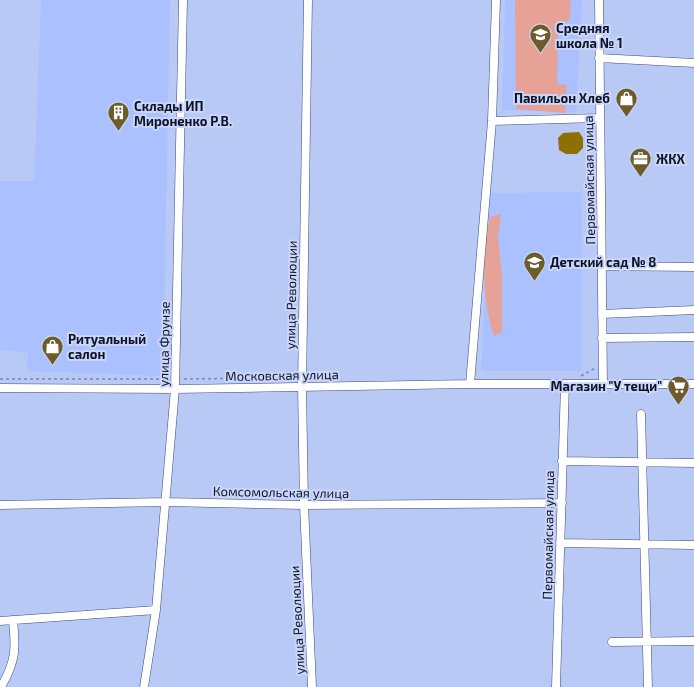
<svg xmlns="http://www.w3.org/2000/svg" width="694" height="687" viewBox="0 0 694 687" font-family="'Exo 2',sans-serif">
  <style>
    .built { fill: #abc0ff }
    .green { fill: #e6a296 }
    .water { fill: #8d7000 }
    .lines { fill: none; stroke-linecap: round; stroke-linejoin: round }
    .minor-casing { stroke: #3c4a7a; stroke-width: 9 }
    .path { stroke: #7a87aa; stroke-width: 1.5; stroke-dasharray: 3 3; stroke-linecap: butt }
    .minor { stroke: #fff; stroke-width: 8 }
    .labels { text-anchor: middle; stroke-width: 4; stroke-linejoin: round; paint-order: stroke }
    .poi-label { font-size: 13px; font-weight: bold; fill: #0d1327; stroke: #cad6f9; text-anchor: start }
    .street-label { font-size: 13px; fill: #0d1327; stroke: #cad6f9 }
  </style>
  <rect width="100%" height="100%" fill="#b9c9f6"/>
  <path class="built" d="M41,0H170L163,376L27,371L28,353L0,350V353V181H34Z
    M505,0H582L576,112L502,110Z
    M582,192L581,371H481L490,193Z"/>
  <path class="green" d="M515,0H571L570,19L558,29L557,84L567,85L565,113L516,109Z
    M501,214L498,237L502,276V332L494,336C481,295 482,259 490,217Z"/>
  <path class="water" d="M579,132L583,138V148L577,154H566L559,150L558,138L563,133Z"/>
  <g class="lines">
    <defs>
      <path id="minor" d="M308,0L302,386L304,505L312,687
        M599,0L603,384
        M599,58L694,63
        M492,121L600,118
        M601,266L694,267
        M602,314L694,310
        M602,338L694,337
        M470,384L492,121L496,1
        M0,388L175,389L470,384H694
        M641,414L648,687
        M562,461L694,463
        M0,505L166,502L304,505L562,503
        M560,543L694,545
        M0,621L156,610
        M612,642L694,641
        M1,687C16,661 16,649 13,620
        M144,687L156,610L175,389L183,0
        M556,687L565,384"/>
    </defs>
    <use href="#minor" class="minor-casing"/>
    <path class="path" d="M581,376L595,368
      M0,379H168
      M184,379L268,378"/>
    <use href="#minor" class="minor"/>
  </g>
  <defs>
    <symbol id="school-pin" viewBox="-11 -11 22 30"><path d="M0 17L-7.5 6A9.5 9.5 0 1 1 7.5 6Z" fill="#6d5c29" stroke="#cad6f9"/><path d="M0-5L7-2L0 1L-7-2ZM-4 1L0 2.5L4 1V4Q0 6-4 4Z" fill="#fff"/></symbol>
    <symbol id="shop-pin" viewBox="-11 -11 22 30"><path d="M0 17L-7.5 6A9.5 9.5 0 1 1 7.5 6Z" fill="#6d5c29" stroke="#cad6f9"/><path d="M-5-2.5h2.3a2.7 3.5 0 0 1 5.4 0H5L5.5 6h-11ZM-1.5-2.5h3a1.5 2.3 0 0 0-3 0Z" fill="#fff"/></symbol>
    <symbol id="building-pin" viewBox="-11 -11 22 30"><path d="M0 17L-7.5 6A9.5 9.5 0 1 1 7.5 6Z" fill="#6d5c29" stroke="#cad6f9"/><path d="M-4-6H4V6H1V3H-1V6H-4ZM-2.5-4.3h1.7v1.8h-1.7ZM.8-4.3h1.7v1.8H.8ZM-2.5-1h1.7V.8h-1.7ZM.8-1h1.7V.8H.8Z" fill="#fff"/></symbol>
    <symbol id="office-pin" viewBox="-11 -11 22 30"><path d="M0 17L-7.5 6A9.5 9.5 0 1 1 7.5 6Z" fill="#6d5c29" stroke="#cad6f9"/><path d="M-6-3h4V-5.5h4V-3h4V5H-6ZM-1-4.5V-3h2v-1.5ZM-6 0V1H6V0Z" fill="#fff"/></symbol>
    <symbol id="supermarket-pin" viewBox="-11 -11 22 30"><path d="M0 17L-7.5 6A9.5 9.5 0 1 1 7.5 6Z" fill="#6d5c29" stroke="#cad6f9"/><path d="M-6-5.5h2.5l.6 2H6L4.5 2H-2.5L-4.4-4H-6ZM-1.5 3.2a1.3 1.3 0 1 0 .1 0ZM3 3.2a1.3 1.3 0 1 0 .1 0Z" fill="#fff"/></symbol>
  </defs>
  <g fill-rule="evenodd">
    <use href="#school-pin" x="528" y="22" width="25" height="34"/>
    <use href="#shop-pin" x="614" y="86" width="25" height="34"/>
    <use href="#building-pin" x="106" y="100" width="25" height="34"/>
    <use href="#office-pin" x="628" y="146" width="25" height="34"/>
    <use href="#school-pin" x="522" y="250" width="25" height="34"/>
    <use href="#shop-pin" x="40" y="334" width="25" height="34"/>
    <use href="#supermarket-pin" x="666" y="374" width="25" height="34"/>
  </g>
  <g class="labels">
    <g class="poi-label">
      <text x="556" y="33">Средняя<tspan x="556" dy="15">школа № 1</tspan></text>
      <text x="610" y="103" text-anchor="end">Павильон Хлеб</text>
      <text x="134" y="111">Склады ИП<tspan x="134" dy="15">Мироненко Р.В.</tspan></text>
      <text x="656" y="164">ЖКХ</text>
      <text x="550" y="267">Детский сад № 8</text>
      <text x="68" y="344">Ритуальный<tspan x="68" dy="15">салон</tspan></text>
      <text x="662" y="391" text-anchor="end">Магазин "У тещи"</text>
    </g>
    <g class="street-label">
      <text transform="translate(589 180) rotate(-91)" y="5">Первомайская улица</text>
      <text transform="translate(291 295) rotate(-89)" y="5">улица Революции</text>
      <text transform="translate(164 344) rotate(-89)" y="5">улица Фрунзе</text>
      <text transform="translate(282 375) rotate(-1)" y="5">Московская улица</text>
      <text transform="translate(281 492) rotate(1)" y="5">Комсомольская улица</text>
      <text transform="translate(548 535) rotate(-89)" y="5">Первомайская улица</text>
      <text transform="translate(297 620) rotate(-93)" y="5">улица Революции</text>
    </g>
  </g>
</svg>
